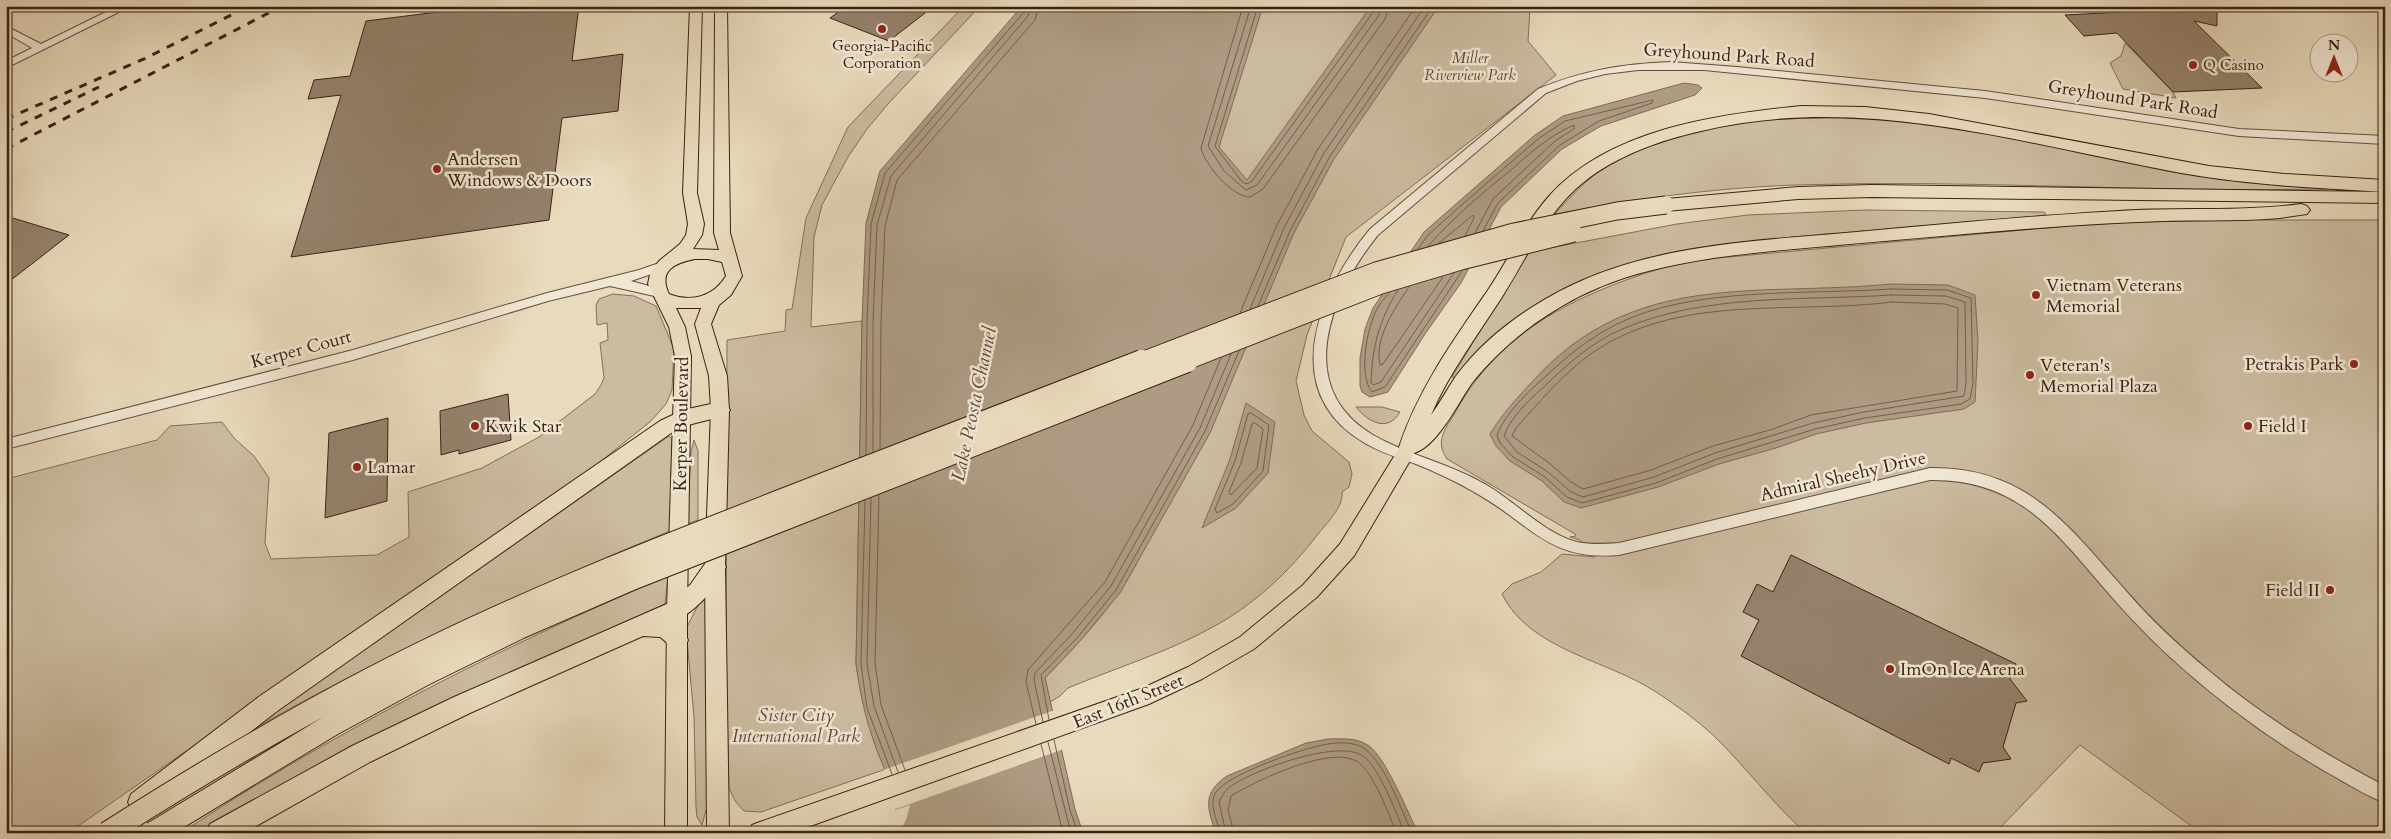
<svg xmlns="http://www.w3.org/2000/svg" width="2391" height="839" viewBox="0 0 2391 839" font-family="Cardo,serif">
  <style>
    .green { fill: #cbbba0; stroke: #836e5a }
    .water { fill: #ad9b83; stroke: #7f6a57 }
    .pier { fill: #e8dabc }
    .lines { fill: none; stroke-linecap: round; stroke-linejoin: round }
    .shore { stroke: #745e4c; stroke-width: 1 }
    .building { fill: #95816c; stroke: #3b2115 }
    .minor-casing { stroke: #664f3f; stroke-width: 2 }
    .major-casing { stroke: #3b2115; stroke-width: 2 }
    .highway-casing { stroke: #3b2115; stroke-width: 2 }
    .minor { fill: #f0e7d3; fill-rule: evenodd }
    .major { fill: #e8dabc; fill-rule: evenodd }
    .highway { fill: #e8dabc; fill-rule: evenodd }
    .rail { stroke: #3b2115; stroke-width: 3; stroke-dasharray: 8 8; stroke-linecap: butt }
    .highway-bridge-far1-casing { stroke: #3b2115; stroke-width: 19; stroke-linecap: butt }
    .highway-bridge-casing { stroke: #3b2115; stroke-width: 24; stroke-linecap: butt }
    .highway-bridge-far1 { stroke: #e8dabc; stroke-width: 17 }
    .highway-bridge { stroke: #e8dabc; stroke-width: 22 }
    .poi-dot { fill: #8f2418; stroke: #f0e7d3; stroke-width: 2 }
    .labels { text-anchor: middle; stroke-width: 5; stroke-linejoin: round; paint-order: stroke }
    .far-poi-label { font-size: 15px; fill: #3b2115; stroke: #f0e7d3 }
    .far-park-label { font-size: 15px; font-style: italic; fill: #5f4838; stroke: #f0e7d3 }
    .street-label { font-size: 18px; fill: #3b2115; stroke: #f0e7d3 }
    .poi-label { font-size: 18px; fill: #3b2115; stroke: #f0e7d3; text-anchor: start }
    .park-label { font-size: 18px; font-style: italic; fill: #5f4838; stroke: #f0e7d3 }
    .water-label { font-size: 19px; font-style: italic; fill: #5d4636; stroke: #f0e7d3 }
  </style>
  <rect width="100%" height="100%" fill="#e8dabc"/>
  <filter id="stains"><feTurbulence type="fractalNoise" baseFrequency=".004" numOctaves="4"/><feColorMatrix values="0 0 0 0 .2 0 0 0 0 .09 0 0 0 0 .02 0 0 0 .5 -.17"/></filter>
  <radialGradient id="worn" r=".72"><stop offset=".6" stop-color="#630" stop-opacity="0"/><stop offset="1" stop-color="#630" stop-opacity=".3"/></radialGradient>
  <path class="green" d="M964,6H980L888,104L867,129L848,157L822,205L814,237L811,327L862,321L856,664C862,704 869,732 886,769L761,812L744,811L735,801L729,788L726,666L727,340L785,331L786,310L792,309L806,218L848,127Z
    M1225,6H1436L1354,129L1438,6H1533L1530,8L1528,41L1556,75L1346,237L1307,335L1296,381L1304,415L1312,431L1349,462L1352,474L1349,487L1342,492C1344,506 1327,523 1318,534C1290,571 1253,606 1211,628C1166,653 1115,668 1068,688L1060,696L1050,702L1045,678C1079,643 1112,608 1136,565L1204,229Z
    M2125,43L2173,92L2176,98L2123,89L2110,63L2121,56Z
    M1800,115L1904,119L2327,189C2149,193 1971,179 1794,185C1713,188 1634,199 1555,214C1570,197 1586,180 1605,167C1666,129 1731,124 1800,115Z
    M1865,210L2044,212L2046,215C1973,222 1900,228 1827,234C1707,245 1591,251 1496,334C1480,347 1468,363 1454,378L1452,377L1528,252L1677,224L1748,215Z
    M2203,220H2385V833H2201L2080,745L1995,833H1806C1772,803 1746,767 1714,736C1697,720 1676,705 1656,692C1608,660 1529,650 1502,594L1512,584L1541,572L1562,554L1595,557L1580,540L1570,537L1576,536L1575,534L1447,459C1434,440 1446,429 1456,411C1505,322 1593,288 1685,261L2088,224Z
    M613,294L634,296L656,306L674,349L672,390L666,404L651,421L580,478L68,833H6V479L157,440L170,426L222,422L234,438L254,456L269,478L265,543L271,559L377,555L409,537L408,492L482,468L539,437L595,394L601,385L604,378L600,343L608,340L607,323L597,325L596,305L599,299Z
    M1356,407H1382L1400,412C1388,433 1368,422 1356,407Z
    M669,436L672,439L670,531C521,592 376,658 236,739Z
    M694,440L698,451V520L687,524L691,452Z
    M668,576L665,604L547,658L235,813L200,833H181C335,731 499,648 668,576Z
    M703,600L706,601L708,803L702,825L697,817L696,807L694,717L686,629L700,601Z"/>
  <path class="water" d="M1022,6H1263L1219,147L1247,180L1371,6H1439L1334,159L1294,233L1210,433L1120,593L1080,641L1045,678L1075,809L1083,833H886C891,826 896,821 896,813C896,787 880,763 873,739C864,714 860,690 856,664L862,321L866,223L880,171Z
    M1684,83L1698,85L1702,88L1695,95L1601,126L1562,149L1501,207L1461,283L1425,334L1388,392L1370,397L1362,392L1360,386V358L1365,329L1373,308L1424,232L1535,135L1563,116Z
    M1891,284L1948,285L1975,295L1978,342L1975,402L1964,409L1866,423L1816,434L1776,448L1719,464L1658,487L1581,508L1564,502L1542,481L1510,461L1496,446L1490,434C1502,414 1517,398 1533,381C1634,269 1757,297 1891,284Z
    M1246,403L1275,422L1268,473L1236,508L1202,528L1230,459Z
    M1328,739C1341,739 1357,737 1369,746C1386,758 1408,813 1418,833H1216C1207,808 1202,793 1227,776L1306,743Z"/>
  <path class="pier" d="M1055,710L1064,749L893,810L883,770Z
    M910,805L906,820L899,833H883L892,819L893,811Z"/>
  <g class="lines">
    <path class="shore" d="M1243,6L1201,148C1205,165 1232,197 1250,197L1263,189L1385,19L1389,6
      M1251,6L1208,146L1224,171L1246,190L1257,185L1379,15L1381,6
      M1258,6L1215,146L1242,182L1247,184L1252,181L1374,11L1375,6
      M1439,243L1473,215L1474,218L1465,236
      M1428,246C1453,218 1482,193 1511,170C1530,153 1550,135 1574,125V129L1555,141L1493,199L1475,233
      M1418,249L1428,235L1465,202L1538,139L1565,121L1653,100L1652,103L1599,121L1560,145L1498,203L1483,231
      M1409,287C1395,308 1374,338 1380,365L1383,364L1443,277
      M1891,289L1947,290L1971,298L1973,383L1970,399L1961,404L1865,418L1815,429L1717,459L1656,483L1582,503L1567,497L1545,477L1513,457L1500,443L1497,435C1506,412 1527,393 1545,377C1566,357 1588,339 1615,325C1691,286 1806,295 1891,289Z
      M1398,290C1379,320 1372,348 1371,383L1373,385L1381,382L1454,273
      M1389,293C1385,298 1380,303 1377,309C1367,327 1358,375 1372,392L1385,387L1462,271
      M1891,295L1946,296L1965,302L1966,383L1964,396L1864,412L1813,423L1715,453L1654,477L1583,497L1571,492L1548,472L1517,452L1504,436C1512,414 1533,397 1550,381C1571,361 1593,342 1620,330C1705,293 1801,301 1891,295Z
      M1892,302L1945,304L1958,308L1957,391L1811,415L1770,430L1713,446L1651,470L1583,489L1571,482L1549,463L1512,436L1516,428C1544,397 1572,363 1608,343C1694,295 1798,314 1892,302Z
      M1258,306L1290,231L1330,156L1433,6
      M1250,309L1284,228L1324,153L1425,6
      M1240,313L1277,225L1318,149L1416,6
      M1251,413L1269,425L1263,471L1233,504L1217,513L1215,509L1235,461L1248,414Z
      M1255,423L1263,429L1257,468L1231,495L1229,492L1241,463L1252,424Z
      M880,449L881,321L885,226L897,180L1035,20L1039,6
      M873,452V321L877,225L891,176L1028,16L1031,6
      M866,455L867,321L871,224L885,173L1024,12L1025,6
      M879,495L875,663L881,705L905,770
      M871,498L867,664L874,706L898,772
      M865,501L861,664L867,708L892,774
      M1049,720L1041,675L1077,638L1116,590L1205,431L1239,351
      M1043,722L1034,680L1035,673L1072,634L1111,586L1200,428L1231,354
      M1036,724L1026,682L1028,670L1105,582L1193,425L1221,358
      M1054,740L1070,810L1078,833
      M1048,742L1071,833
      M1041,744L1063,833
      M1220,833C1218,821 1208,804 1216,792C1228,774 1306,747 1328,744C1339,742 1356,742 1365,749C1386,765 1401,810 1412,833
      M1226,833L1219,802C1221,798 1224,792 1227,789C1249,771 1339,738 1363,756C1380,768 1396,814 1405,833
      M1234,833L1228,810L1231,796C1255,781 1332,744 1358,762C1375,774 1388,815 1397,833"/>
  </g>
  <path class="building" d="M486,6H579L572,61L623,54L618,111L562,118L549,220L291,257L341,95L308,99L314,80L350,76L366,21Z
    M847,6H934L889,41L830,18Z
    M2122,6H2217V26L2194,21L2262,88L2173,92L2117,33L2084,36L2065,15L2122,12Z
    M6,216L69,235L6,284Z
    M508,394L511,440L459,454V450L441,455L440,411Z
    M388,418L387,501L325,518L329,433Z
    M1791,555L2016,664L2010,679L2027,701L2016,703L2003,747L2011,759L1983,763L1979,772L1951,758L1949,764L1741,656L1759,620L1743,612L1757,584L1773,592Z"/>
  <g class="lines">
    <defs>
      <path id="minor" d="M118,6H131L6,68V61L32,48L6,33V26L41,44Z
        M1671,62L1737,67L1985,91L2239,129L2385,136V144L2239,136L1985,98L1704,70H1638L1605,74L1577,81L1546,93L1378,235C1331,293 1292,387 1373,435C1406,454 1447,463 1481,482C1512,498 1544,534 1577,542C1591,545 1605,544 1619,543L1930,468C2028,467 2067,525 2126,591C2151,620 2179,646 2208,670C2262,716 2322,753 2385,786V803C2365,795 2346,783 2328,773C2271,740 2218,701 2170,657C2144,633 2120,607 2097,580C2049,523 2011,479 1930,480L1619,555C1546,561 1531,523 1474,492C1455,481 1436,472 1416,464C1398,458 1379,452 1363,442C1277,390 1319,291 1370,229L1538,89C1584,70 1622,64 1671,62Z
        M665,261L671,265L669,268L631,281L663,290L665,293L663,296L659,297L610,286L548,301L353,360L6,449V439L353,350L547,293L639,270Z"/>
      <path id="major" d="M690,6H702L697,193L704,224L702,235L693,249L719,250L714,233L715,6H727L730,233L742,276L731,295L719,305L711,324L727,376L729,410L725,567L729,833H707L705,567L711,410L709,376L695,324L701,308H676L685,327L691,356L687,610V833H665L667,610L675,356L669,327L648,284L650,274L659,261L680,244L686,235L688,224L683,193ZM695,259H708L722,262L726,276C714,296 692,303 669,294C658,271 674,263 695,259Z
        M1409,440L1415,442L1418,447L1354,556L1317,597L1254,649L1202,679L1149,704L791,833H749L752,825L760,822L1143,688L1188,667L1240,637L1303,585L1340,544L1403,442Z"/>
      <path id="highway" d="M1801,106L1865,107L1929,114L2209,166L2284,174L2385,180V192C2317,188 2248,185 2181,173C2023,144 1862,92 1701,131C1661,140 1618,155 1585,181C1547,211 1527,257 1502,297C1477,336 1449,373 1431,415C1440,403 1447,389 1456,376C1479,345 1511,319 1544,300C1631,248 1735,242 1834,234C1935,225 2036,215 2137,210C2192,208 2246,211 2301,204L2307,206L2310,210L2307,214L2280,218C2233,222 2185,219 2137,222C2041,226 1946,236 1850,244C1774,251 1697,255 1624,278C1566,297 1510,335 1472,383C1458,402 1431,462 1402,453L1399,447C1418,390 1452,342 1486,293C1508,261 1524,224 1550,195C1610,129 1718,114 1801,106Z
        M1872,185L2383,192L2385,203L1872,197L1798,199L1666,211L1660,209L1657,205L1660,201L1666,199L1798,187Z
        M720,402L727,405L730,410L727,415L688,425L674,431L276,712L149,810L140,814L131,810L128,802L131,794L260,696L660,421L683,410Z
        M715,558L723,561L726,567C714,590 697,611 673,622L682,628L688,640L685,647C671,652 670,644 660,637L643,636L470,713L370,762L244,833H206L210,824L352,746L454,697L669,603L690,585L707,561Z"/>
    </defs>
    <use href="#minor" class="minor-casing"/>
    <use href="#major" class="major-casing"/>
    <use href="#highway" class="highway-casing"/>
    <use href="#minor" class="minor"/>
    <use href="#major" class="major"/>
    <use href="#highway" class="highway"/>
    <path class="rail" d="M6,119L146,58L249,6
      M6,132L99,87
      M6,149L282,6"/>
    <defs>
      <path id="highway-bridge-far1" d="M1139,362L1376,271L1514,232L1617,211L1666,205
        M1184,362L1381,285L1461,261L1574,233"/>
      <path id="highway-bridge" d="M107,833C214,765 322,701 436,646C560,586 688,537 816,487C925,445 1034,403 1142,361
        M153,833L333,724L425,674L519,628L634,578L1187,361"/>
    </defs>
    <use href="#highway-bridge-far1" class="highway-bridge-far1-casing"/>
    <use href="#highway-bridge" class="highway-bridge-casing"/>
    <use href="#highway-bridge-far1" class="highway-bridge-far1"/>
    <use href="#highway-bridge" class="highway-bridge"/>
  </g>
  <g class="poi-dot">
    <circle cx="882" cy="29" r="5"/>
    <circle cx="2193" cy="65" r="5"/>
    <circle cx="437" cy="169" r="5"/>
    <circle cx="2036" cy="295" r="5"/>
    <circle cx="2354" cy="364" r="5"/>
    <circle cx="2030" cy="375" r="5"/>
    <circle cx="475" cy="426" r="5"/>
    <circle cx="2248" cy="426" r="5"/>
    <circle cx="357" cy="467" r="5"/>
    <circle cx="2330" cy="590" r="5"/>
    <circle cx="1890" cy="669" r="5"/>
  </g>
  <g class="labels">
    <g class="far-poi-label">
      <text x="882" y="51">Georgia-Pacific<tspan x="882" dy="17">Corporation</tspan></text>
      <text x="2203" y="70" text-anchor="start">Q Casino</text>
    </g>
    <g class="far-park-label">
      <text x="1470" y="63">Miller<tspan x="1470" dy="17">Riverview Park</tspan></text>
    </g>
    <g class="street-label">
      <text transform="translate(1729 55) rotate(4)" y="6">Greyhound Park Road</text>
      <text transform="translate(2133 99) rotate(9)" y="6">Greyhound Park Road</text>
      <text transform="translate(301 349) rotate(-15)" y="6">Kerper Court</text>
      <text transform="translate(681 424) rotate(-89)" y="6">Kerper Boulevard</text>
      <text transform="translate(1843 476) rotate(-13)" y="6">Admiral Sheehy Drive</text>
      <text transform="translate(1128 701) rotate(-22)" y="6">East 16th Street</text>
    </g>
    <g class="poi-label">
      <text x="447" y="165">Andersen<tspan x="447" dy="21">Windows &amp; Doors</tspan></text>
      <text x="2046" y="291">Vietnam Veterans<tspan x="2046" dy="21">Memorial</tspan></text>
      <text x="2344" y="370" text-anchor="end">Petrakis Park</text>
      <text x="2040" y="371">Veteran's<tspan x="2040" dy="21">Memorial Plaza</tspan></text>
      <text x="485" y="432">Kwik Star</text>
      <text x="2258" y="432">Field I</text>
      <text x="367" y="473">Lamar</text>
      <text x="2320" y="596" text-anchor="end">Field II</text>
      <text x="1900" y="675">ImOn Ice Arena</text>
    </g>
    <g class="park-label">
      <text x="796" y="721">Sister City<tspan x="796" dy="21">International Park</tspan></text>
    </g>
    <g class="water-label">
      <text transform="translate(973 404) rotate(-78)" y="7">Lake Peosta Channel</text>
    </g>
  </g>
  <rect width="2391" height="839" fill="none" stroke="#e8dabc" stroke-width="25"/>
  <rect x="8" y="8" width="2376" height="824" fill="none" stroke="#3b2115" stroke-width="2.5"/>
  <rect x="12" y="12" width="2366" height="814" fill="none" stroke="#3b2115"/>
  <g transform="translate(2334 58)"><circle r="24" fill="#f0e7d3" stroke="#a89887"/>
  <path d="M0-4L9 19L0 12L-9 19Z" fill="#8f2418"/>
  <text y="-8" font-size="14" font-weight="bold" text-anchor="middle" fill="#3b2115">N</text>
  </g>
  <rect width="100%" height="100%" filter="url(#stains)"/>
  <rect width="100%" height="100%" fill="url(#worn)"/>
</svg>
